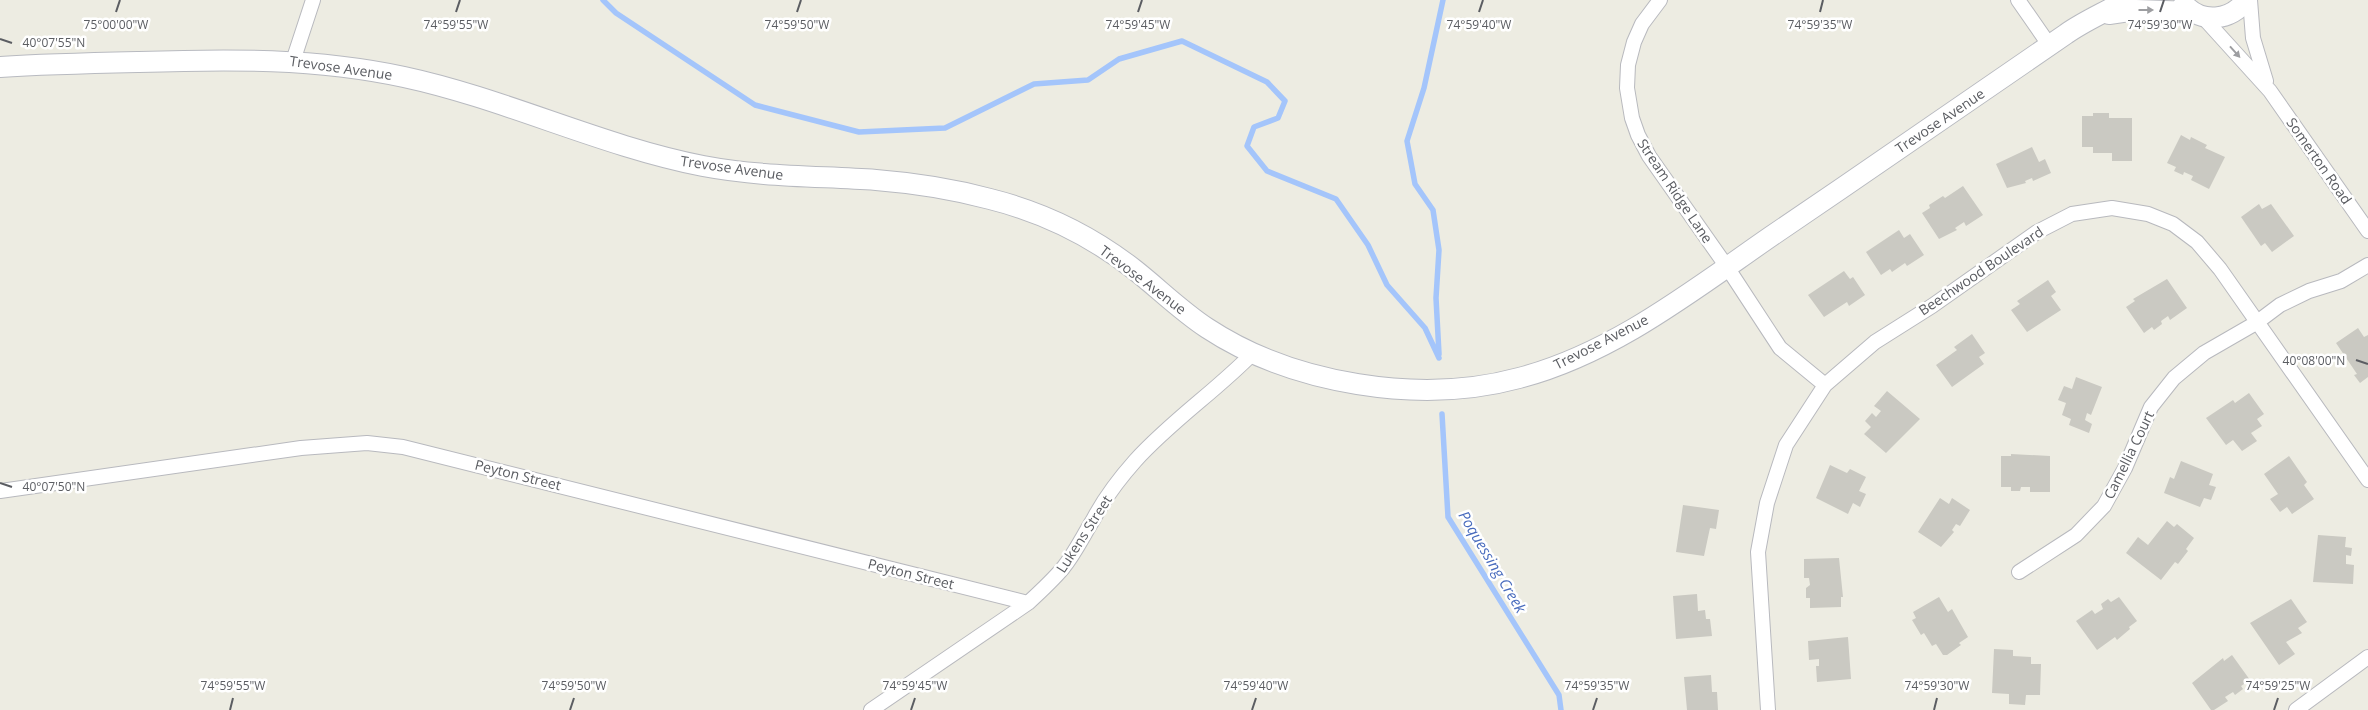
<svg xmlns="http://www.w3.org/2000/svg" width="2368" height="710" viewBox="0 0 2368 710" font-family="'Open Sans',sans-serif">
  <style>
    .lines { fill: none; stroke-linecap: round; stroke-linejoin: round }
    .stream { stroke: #a4c5fb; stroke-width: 5.5 }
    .building { fill: #cac9c2 }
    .street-casing { stroke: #b8b9be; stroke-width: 16 }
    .secondary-casing { stroke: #b8bac0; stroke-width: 22 }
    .street { stroke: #fff; stroke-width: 14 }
    .secondary { stroke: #fff; stroke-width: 20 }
    .oneway { fill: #9d9ea1 }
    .ticks { fill: none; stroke: #5b5d62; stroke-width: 2 }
    .labels { text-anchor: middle; stroke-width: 5; stroke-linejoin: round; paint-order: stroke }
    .street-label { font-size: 14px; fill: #5b5d62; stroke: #fff }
    .water-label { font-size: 15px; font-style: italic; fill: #486bbd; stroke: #fff }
    .ticks-label { font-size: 12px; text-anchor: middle; fill: #5b5d62; stroke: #fff; stroke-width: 5; stroke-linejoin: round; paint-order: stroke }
  </style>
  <rect width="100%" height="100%" fill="#edece2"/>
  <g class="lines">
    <path class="stream" d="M603,0L616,13L755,105L859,132L945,128L1034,84L1088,80L1119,59L1182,41L1267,82L1285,101L1278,118L1254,127L1247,146L1267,171L1336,199L1368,245L1387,285L1425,328L1439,358
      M1439,354L1436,298L1439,250L1433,210L1415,184L1407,141L1424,88L1443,0
      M1442,414L1448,517L1559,695L1561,710"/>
  </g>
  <path class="building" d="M2093,113H2109V118H2132V161H2112V153H2093V147H2082V116H2093Z
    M2181,135L2190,140L2191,137L2207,145L2205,148L2225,157L2209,189L2191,180L2193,176L2184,172L2183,175L2174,171L2176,167L2167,163Z
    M2032,147L2039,162L2045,159L2051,173L2033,181L2032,178L2025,181L2026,183L2007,188L1996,164Z
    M1963,186L1983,215L1966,226L1964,222L1955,228L1957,230L1939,239L1922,213L1930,208L1929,205L1943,196L1945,198Z
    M2259,204L2262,209L2271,204L2294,236L2272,252L2265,243L2261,246L2241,217Z
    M1899,230L1904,238L1910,234L1924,255L1907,266L1905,263L1892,272L1890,269L1881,275L1866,252Z
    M1844,271L1850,279L1853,277L1865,295L1849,306L1847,302L1824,317L1808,295Z
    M2167,279L2187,308L2170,320L2168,316L2161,321L2162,324L2154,330L2152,327L2144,333L2126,307L2135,301L2133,299Z
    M2048,280L2056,292L2051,296L2061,310L2027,332L2011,310L2020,304L2017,301Z
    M2358,328L2364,337L2368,335V377L2360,383L2354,375L2357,374L2336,343Z
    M1972,334L1985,353L1979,357L1984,364L1952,387L1936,365L1957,350L1954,347Z
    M2076,377L2102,387L2091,415L2087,413L2085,420L2092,424L2089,433L2069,425L2071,419L2062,415L2066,403L2058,400L2064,386L2072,389Z
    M1887,391L1920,419L1886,453L1864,434L1871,427L1865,421L1872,413L1876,417L1881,411L1874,406Z
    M2249,393L2264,414L2257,419L2262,426L2251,433L2257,441L2242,451L2233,440L2226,445L2206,418L2233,400L2235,403Z
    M2011,454L2050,456V492H2030V487H2021L2020,491H2011V487H2001V456H2011Z
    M2289,456L2307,482L2304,485L2314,499L2292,514L2287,507L2280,512L2270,499L2278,494L2264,474Z
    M2181,461L2213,474L2209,485L2216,487L2211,500L2204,498L2200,507L2164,493L2170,477L2174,479Z
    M1830,465L1847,473L1850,469L1866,477L1859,491L1866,494L1860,507L1853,503L1848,514L1816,498Z
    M1940,498L1949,504L1952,498L1970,510L1960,526L1956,524L1952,530L1954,532L1941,547L1918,532Z
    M1683,505L1719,510L1716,529L1710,528L1704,556L1676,552Z
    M2167,521L2174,527L2177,524L2194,538L2186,549L2188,551L2178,564L2175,562L2161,580L2126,553L2138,537L2148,545Z
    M2318,535L2346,537L2345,547L2352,548L2351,556L2346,555V564L2354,565L2353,584L2313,582Z
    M1839,558L1843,597H1841V607L1810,608V598H1806V588L1810,585L1809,578H1804V559Z
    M1697,594L1698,611L1705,610L1706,619H1710L1712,636L1676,639L1673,596Z
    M1939,597L1948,612L1952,609L1968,637L1959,643L1961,645L1947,655H1943L1936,644L1932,646L1924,633L1921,635L1912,620L1916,618L1913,612Z
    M2119,597L2137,621L2129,627L2130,629L2117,640L2115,637L2097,650L2076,621L2092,610L2095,614L2103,609L2101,604L2108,599L2111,602Z
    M2291,599L2307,622L2298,628L2302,633L2286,642L2295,654L2279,665L2250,623Z
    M1848,637L1851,679L1817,682L1816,666H1819V659L1809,660L1808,641Z
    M1994,649L2013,650V656L2031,657V664H2041L2040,695H2026L2025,705L2009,704V694L1992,693Z
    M2232,655L2250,680L2241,686L2243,689L2235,695L2233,692L2225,697L2228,701L2214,710H2211L2192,683L2223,658L2224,661Z
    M1711,675L1712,692H1717L1718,710H1687L1684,677Z"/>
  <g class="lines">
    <defs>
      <path id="street" d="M1660,0L1642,24L1634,42L1628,65L1627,88L1632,118L1638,135L1649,156L1727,267L1780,348L1825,385
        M2018,0L2050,46
        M2250,0L2253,38L2266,81
        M2202,16L2270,91L2368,231
        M293,61L313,0
        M0,491L301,448L367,443L403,447L1028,603
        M2019,572L2076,535L2104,506L2125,468L2151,407L2174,378L2204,353L2256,323L2280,305L2309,291L2341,281L2368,265
        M871,710L1028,603C1040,592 1052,581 1063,568C1075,553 1083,536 1093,520C1104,499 1119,479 1135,461C1171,421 1216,391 1253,353
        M1768,710L1758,552L1767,503L1786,445L1825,385L1875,342L1932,306L2037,232L2072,214L2112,208L2148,214L2173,224L2197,242L2220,269L2368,480
        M2296,710L2368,657"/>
      <path id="secondary" d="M2184,4C2201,24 2231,21 2246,0
        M2109,14L2136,10L2193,12
        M0,67C46,64 93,63 139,62C228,59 316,58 404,77C506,99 601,146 703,166C761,177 818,176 876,180C914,183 953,189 990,199C1042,212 1093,237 1135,270C1159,289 1181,311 1207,328C1292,384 1420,405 1519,378C1612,354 1692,291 1770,237C1869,170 1967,102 2066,34C2084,21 2106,12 2126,0"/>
    </defs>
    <use href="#street" class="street-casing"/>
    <use href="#secondary" class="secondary-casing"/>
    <use href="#street" class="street"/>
    <use href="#secondary" class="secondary"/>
  </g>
  <defs><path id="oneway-solid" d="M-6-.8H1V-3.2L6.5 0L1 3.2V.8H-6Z" transform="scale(1.25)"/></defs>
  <g class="oneway">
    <use href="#oneway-solid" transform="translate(2146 10)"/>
    <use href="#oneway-solid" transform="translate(2235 52) rotate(48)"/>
  </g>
  <path class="ticks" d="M116,12L120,0M456,12L460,0M797,12L801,0M1138,12L1142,0M1479,12L1483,0M1820,12L1823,0M2160,12L2164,0M0,39L12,43M2356,360L2368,364M0,483L12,487M230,710L233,698M570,710L574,698M911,710L915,698M1252,710L1256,698M1593,710L1597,698M1934,710L1937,698M2274,710L2278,698"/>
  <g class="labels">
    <g class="street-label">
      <text transform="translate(341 68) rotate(8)" y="5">Trevose Avenue</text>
      <text transform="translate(1940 121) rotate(-34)" y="5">Trevose Avenue</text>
      <text transform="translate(2319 161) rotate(55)" y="5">Somerton Road</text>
      <text transform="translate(732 168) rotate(8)" y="5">Trevose Avenue</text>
      <text transform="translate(1675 191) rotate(56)" y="5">Stream Ridge Lane</text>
      <text transform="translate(1981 271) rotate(-34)" y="5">Beechwood Boulevard</text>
      <text transform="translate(1143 280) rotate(37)" y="5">Trevose Avenue</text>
      <text transform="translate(1601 342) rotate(-27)" y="5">Trevose Avenue</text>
      <text transform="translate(2129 455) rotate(-64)" y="5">Camellia Court</text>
      <text transform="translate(518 475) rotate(14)" y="5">Peyton Street</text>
      <text transform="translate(1084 534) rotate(-57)" y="5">Lukens Street</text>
      <text transform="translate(911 574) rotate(14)" y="5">Peyton Street</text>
    </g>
    <g class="water-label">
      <text transform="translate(1492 562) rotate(59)" y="5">Poquessing Creek</text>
    </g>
  </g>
  <g class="ticks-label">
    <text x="116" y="29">75°00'00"W</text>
    <text x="456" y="29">74°59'55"W</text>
    <text x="797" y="29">74°59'50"W</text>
    <text x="1138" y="29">74°59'45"W</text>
    <text x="1479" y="29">74°59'40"W</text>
    <text x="1820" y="29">74°59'35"W</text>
    <text x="2160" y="29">74°59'30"W</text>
    <text x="54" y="47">40°07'55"N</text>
    <text x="2314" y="365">40°08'00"N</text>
    <text x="54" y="491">40°07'50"N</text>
    <text x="233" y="690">74°59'55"W</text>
    <text x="574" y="690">74°59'50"W</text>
    <text x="915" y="690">74°59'45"W</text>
    <text x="1256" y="690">74°59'40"W</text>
    <text x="1597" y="690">74°59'35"W</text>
    <text x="1937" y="690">74°59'30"W</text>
    <text x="2278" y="690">74°59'25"W</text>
  </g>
</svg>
